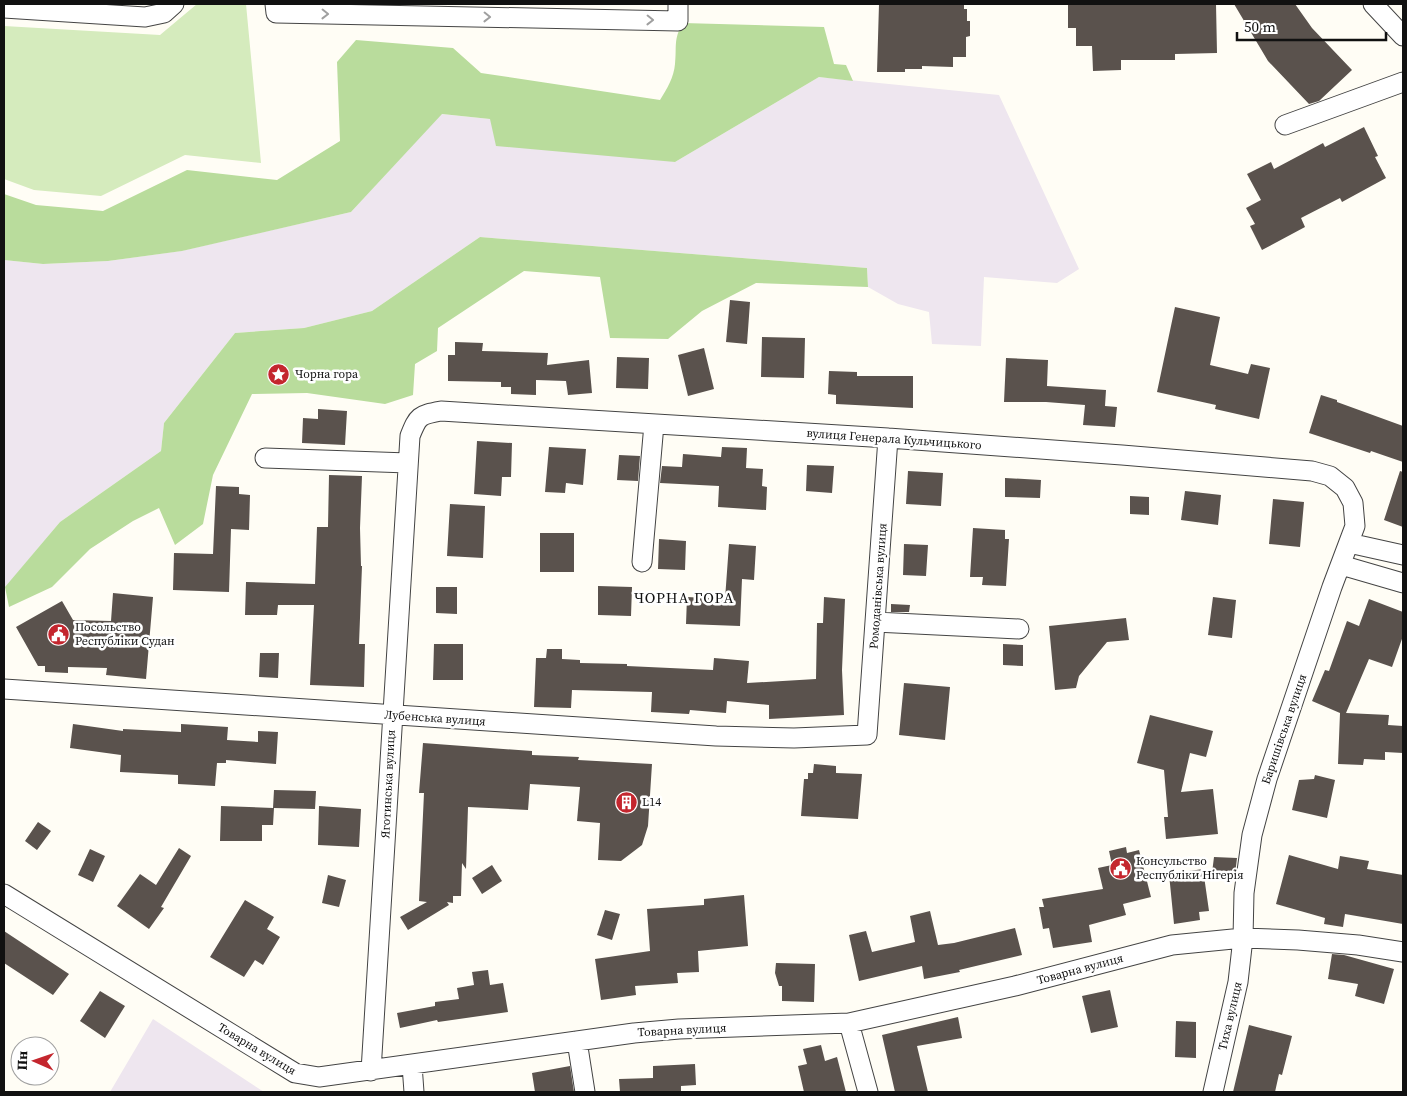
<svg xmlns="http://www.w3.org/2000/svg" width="1407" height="1096" viewBox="0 0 1407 1096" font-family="'Source Serif 4',serif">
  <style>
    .industrial { fill: #eee6ef }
    .green { fill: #d5ebbd }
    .forest { fill: #b9dc9c }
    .building { fill: #5a524d }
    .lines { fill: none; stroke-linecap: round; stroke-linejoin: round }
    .minor-casing { stroke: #444; stroke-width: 21 }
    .minor { stroke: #fff; stroke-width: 19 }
    .oneway { stroke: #a0a0a0 }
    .labels { text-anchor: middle; stroke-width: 5; stroke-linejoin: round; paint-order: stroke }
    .poi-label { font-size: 12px; fill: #111; stroke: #fff; text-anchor: start }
    .street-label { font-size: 12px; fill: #111; stroke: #fff }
    .quarter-label { font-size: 15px; letter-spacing: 1px; fill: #111; stroke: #fff }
  </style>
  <rect width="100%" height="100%" fill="#fffdf5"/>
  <path class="industrial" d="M819,77L999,95L1079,269L1057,283L984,277L981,346L932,344L929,312L898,304L868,287L867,268L480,237L372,311L304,328L235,333L164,423L161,451L60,522L4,589V260L43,264L108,261L181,251L351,212L441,114L490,119L675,162Z
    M153,1019L264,1092H110Z"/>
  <path class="green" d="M197,4H246L261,163L185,155L101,196L34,190L4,179V26L160,35Z"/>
  <path class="forest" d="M683,23L824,27L834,64L846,65L853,81L819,77L675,162L496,146L490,119L442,114L351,212L182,251L108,261L43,264L4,260V194L36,205L103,211L187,170L277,180L340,141L337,62L356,40L453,48L481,73L660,100C667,89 674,77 675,64C677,47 673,39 683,23Z
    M480,237L867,268L868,287L756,283L702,311L668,339L610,338L600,277L524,271L438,328L437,351L415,364L413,395L385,404L307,393L252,394L213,475L203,524L175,545L159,508L133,521L90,549L52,587L9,607L5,587L60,522L161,451L164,423L235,333L304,328L372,311Z"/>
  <path class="building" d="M879,4H964V9H967V21H970V36L966,37V57H953V67L922,66V69H905V72H877Z
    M1068,4H1216L1217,53L1175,54V60H1121V70L1093,71L1092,46H1076V28H1068Z
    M1234,4H1295L1312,28L1352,70L1319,101L1309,104L1268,61Z
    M1364,127L1378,156L1375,157L1386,178L1342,202L1340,198L1301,218L1305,227L1262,250L1250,226L1255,224L1246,208L1261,200L1247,174L1271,162L1274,169L1323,143L1325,147Z
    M730,300L750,302L747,344L726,342Z
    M1175,307L1220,317L1210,365L1248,374L1251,364L1270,368L1259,419L1215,409L1216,405L1157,392Z
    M762,337L805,338L804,378L761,377Z
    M455,342L483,343L482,351L548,353L547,365L589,360L592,393L568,395L566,381L536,380V395L511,394V387H501V382L448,381V355H455Z
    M704,348L714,389L688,396L678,355Z
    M617,357L649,358L648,389L616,388Z
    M1006,358L1048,360L1047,386L1106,390L1105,406L1117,407L1115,427L1083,425L1085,405L1046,402H1004Z
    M829,371L857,372V376H913V408L836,404V395L828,394Z
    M1321,395L1337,400V402L1403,426V462L1371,451L1370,453L1309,433Z
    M318,409L347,411L345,445L302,443L303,418L318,419Z
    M477,441L512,443L511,477H502L501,496L474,494Z
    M549,447L586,449L583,485L566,483L565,493L545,492Z
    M722,447L747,448L746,468L763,469L762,486L767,487L766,510L718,507L719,486L660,483L662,466L682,467L683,454L721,457Z
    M619,455L640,456L638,481L617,480Z
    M807,465L834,466L832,493L806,491Z
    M908,471L943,473L941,506L906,504Z
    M1400,471L1403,472V527L1384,520Z
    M329,475L362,476L360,528L361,566H362L359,644H365L364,687L310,685L314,605H278L277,615H245L246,582L315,584L317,527H328Z
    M1005,478L1041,480L1040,498L1005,497Z
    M216,486L239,487V494L250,495L249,530L231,529L229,592L173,590L174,553L213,554Z
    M1185,491L1221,495L1218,525L1181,520Z
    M1130,496L1149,497V515L1130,514Z
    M1273,499L1304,502L1300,547L1269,544Z
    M450,504L485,506L483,558L447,556Z
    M973,528L1005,530V539H1009L1006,586L982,585L983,577H970Z
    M540,533H574V572H540Z
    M659,539L686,541L685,570L658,569Z
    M729,544L756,546L754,580L742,579L740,626L686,624L687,597L725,599Z
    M904,544L928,545L926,576L903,575Z
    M598,586L632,587L631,616L598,615Z
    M436,587H457V614L436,613Z
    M113,593L153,597L146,679L106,675L107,668L68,667V673L45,672V666H38L16,627L62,601L73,620L111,621Z
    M824,597L845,599L842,670L844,715L769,719V705L727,701L726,713L690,710L689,714L651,712L652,692L572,690L571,708L534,707L536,658H546L547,649H562V659L580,660V663L627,664V666L713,670L714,658L749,661L747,683L816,679L817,623H823Z
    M1213,597L1236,600L1232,638L1208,635Z
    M1369,599L1403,612V636L1392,667L1369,659L1346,713L1389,715L1388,725L1403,726V753L1385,752V760L1364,759L1363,765L1338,764L1340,713L1312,701L1325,670L1329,671L1347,621L1359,626Z
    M891,604L910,605L909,612H891Z
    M1126,618L1129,640L1107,642L1079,676L1076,688L1055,690L1049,626Z
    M434,644H463V680H433Z
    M1003,644L1023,645V666L1003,665Z
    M260,653H279L278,678L259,677Z
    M904,683L950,687L945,740L899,735Z
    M1150,715L1213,731L1206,757L1190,753L1181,792L1213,789L1218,834L1166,839L1164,817H1168L1164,770L1137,763Z
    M73,724L123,731V729L181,732V724L228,727L227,740L258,742V731L278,732L276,764L226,760V763H217L215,786L178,784V775L120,772L121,755L70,748Z
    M423,743L532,751V755L579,757L578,760L652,764L648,826L642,845L621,861L598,860L600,823L577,821L580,787L530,784L528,810L468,807L466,869L462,863L461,896H453V903L447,902L449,905L408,930L400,917L427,902L419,901L424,793H419Z
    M814,764L836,766V773L862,774L858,819L801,816L804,779H808V773H813Z
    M1315,775L1335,780L1327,818L1292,810L1299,780L1314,779Z
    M274,790L316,791L315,809L274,808L273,825H262V841H220L221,806L273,808Z
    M319,806L361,809L359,847L318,845Z
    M38,822L51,831L37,850L25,841Z
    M1126,847L1127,853L1139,850L1151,897L1123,904L1126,915L1089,925L1092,942L1053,948L1049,928L1043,929L1039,907H1044L1042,899L1103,889L1098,868L1112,865L1109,851Z
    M179,848L191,856L161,907L164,908L149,929L117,906L140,874L156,885Z
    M90,849L105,856L93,882L78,875Z
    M1289,855L1338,869L1340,856L1369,861L1367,869L1403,875V924L1345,914L1343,927L1324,924L1325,918L1276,904Z
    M1214,857L1237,858L1235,874L1212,873Z
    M492,865L502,881L482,894L472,878Z
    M1203,869L1209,911L1199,912L1200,920L1174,924L1169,874Z
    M328,875L346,880L339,907L322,903Z
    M744,895L748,946L698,951L699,972L677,973L678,983L635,986L636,995L601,1000L595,959L650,951L647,909L704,905V899Z
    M245,900L274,917L267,929L280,937L263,965L255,960L244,977L210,957Z
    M605,910L620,914L612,940L597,935Z
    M930,911L938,945L954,943L1015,928L1022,955L959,970L960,972L924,979L922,966L859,981L849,935L866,931L872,952L915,942L910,916Z
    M4,931L69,974L53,995L4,963Z
    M1332,954L1344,955L1394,969L1384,1004L1355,996L1358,984L1328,979Z
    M776,963L815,964L814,1002L782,1001V986H779L775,973Z
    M488,970L490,985L503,983L508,1012L438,1022L437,1020L400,1028L397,1013L435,1006V1002L459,999L457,988L474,985L472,972Z
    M1110,990L1118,1027L1091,1033L1082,996Z
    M100,991L125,1006L105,1038L80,1021Z
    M958,1017L962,1038L917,1046L928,1092H895L882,1035Z
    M1176,1021L1196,1022V1058L1175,1057Z
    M1249,1025L1292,1036L1282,1075L1279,1074L1275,1092H1233Z
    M821,1045L825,1061L837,1057L846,1092H804L798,1066L807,1064L803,1049Z
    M695,1064L696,1085L681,1086V1092H620L619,1079L653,1078V1066Z
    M570,1066L574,1092H535L532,1073Z"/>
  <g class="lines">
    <defs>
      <path id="minor" d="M275,4L276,13L678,21V4
        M1373,4L1403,36
        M4,8L145,17L164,13L174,4
        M1285,125L1403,82
        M265,458L408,463
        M1349,543L1403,555
        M642,562L654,424
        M1341,565L1403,583
        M875,622L1019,629
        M4,689L716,736L794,738L867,735L888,438
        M4,894L295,1073L319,1077L634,1033L679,1029L849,1023L1015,986L1172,945L1243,938L1298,940L1358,945L1403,952
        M849,1023L868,1092
        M577,1041L585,1092
        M412,1065L414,1092
        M371,1071L410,436C418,416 419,415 441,411L888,438L1122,455L1312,471L1330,476L1345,488L1353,503L1355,526L1332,587L1267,779L1252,835L1244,893L1243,938L1238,982L1213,1092"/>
    </defs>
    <use href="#minor" class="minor-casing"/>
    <use href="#minor" class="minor"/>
  </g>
  <defs><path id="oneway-chevron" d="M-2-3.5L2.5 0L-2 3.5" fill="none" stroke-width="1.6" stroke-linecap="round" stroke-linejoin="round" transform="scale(1.25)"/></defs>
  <g class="oneway">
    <use href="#oneway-chevron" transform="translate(325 14) rotate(1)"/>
    <use href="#oneway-chevron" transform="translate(487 17) rotate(1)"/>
    <use href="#oneway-chevron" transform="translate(650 20) rotate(1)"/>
  </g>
  <defs>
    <symbol id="sight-disc" viewBox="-11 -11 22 22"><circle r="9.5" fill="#c4262e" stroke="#fff"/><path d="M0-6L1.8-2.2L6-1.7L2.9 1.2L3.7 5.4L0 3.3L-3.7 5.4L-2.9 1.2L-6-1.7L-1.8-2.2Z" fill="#fff"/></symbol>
    <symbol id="civic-disc" viewBox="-11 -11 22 22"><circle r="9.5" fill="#c4262e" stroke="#fff"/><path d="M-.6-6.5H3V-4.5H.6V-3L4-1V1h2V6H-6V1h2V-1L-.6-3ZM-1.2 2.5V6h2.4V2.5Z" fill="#fff"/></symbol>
    <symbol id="building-disc" viewBox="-11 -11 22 22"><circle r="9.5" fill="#c4262e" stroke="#fff"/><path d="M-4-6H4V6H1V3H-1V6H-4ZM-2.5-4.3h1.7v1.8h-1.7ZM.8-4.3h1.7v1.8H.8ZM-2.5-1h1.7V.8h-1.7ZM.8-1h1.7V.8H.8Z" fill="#fff"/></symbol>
  </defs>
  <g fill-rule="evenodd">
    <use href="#sight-disc" x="266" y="362" width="25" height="25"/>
    <use href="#civic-disc" x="46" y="622" width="25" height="25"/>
    <use href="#building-disc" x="614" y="790" width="25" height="25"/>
    <use href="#civic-disc" x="1108" y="856" width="25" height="25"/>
  </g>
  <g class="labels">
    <g class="poi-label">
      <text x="295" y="378">Чорна гора</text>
      <text x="75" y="631">Посольство<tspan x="75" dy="14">Республіки Судан</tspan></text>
      <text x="642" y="806">L14</text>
      <text x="1136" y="865">Консульство<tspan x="1136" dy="14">Республіки Нігерія</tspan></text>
    </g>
    <g class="street-label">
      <text transform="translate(894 439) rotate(4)" y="4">вулиця Генерала Кульчицького</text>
      <text transform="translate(878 586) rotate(-86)" y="4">Ромоданівська вулиця</text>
      <text transform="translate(435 718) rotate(4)" y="4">Лубенська вулиця</text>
      <text transform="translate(1284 729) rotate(-71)" y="4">Баришівська вулиця</text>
      <text transform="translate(388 784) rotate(-87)" y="4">Яготинська вулиця</text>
      <text transform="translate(1080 969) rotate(-15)" y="4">Товарна вулиця</text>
      <text transform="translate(1230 1016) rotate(-77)" y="4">Тиха вулиця</text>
      <text transform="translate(682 1030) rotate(-3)" y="4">Товарна вулиця</text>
      <text transform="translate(257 1049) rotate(31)" y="4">Товарна вулиця</text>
    </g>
    <g class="quarter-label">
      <text x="684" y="603">ЧОРНА ГОРА</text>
    </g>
  </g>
  <rect width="1407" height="1096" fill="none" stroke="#111111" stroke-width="10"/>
  <g transform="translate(35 1061) rotate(272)"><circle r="24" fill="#ffffff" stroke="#a0a0a0"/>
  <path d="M0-4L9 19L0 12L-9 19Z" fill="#c4262e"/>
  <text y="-8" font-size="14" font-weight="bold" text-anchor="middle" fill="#111111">Пн</text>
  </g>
  <path d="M1237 32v8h149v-8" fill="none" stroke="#111111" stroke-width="2.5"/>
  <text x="1244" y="32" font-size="15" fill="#111111" stroke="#ffffff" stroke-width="4" paint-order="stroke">50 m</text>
</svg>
